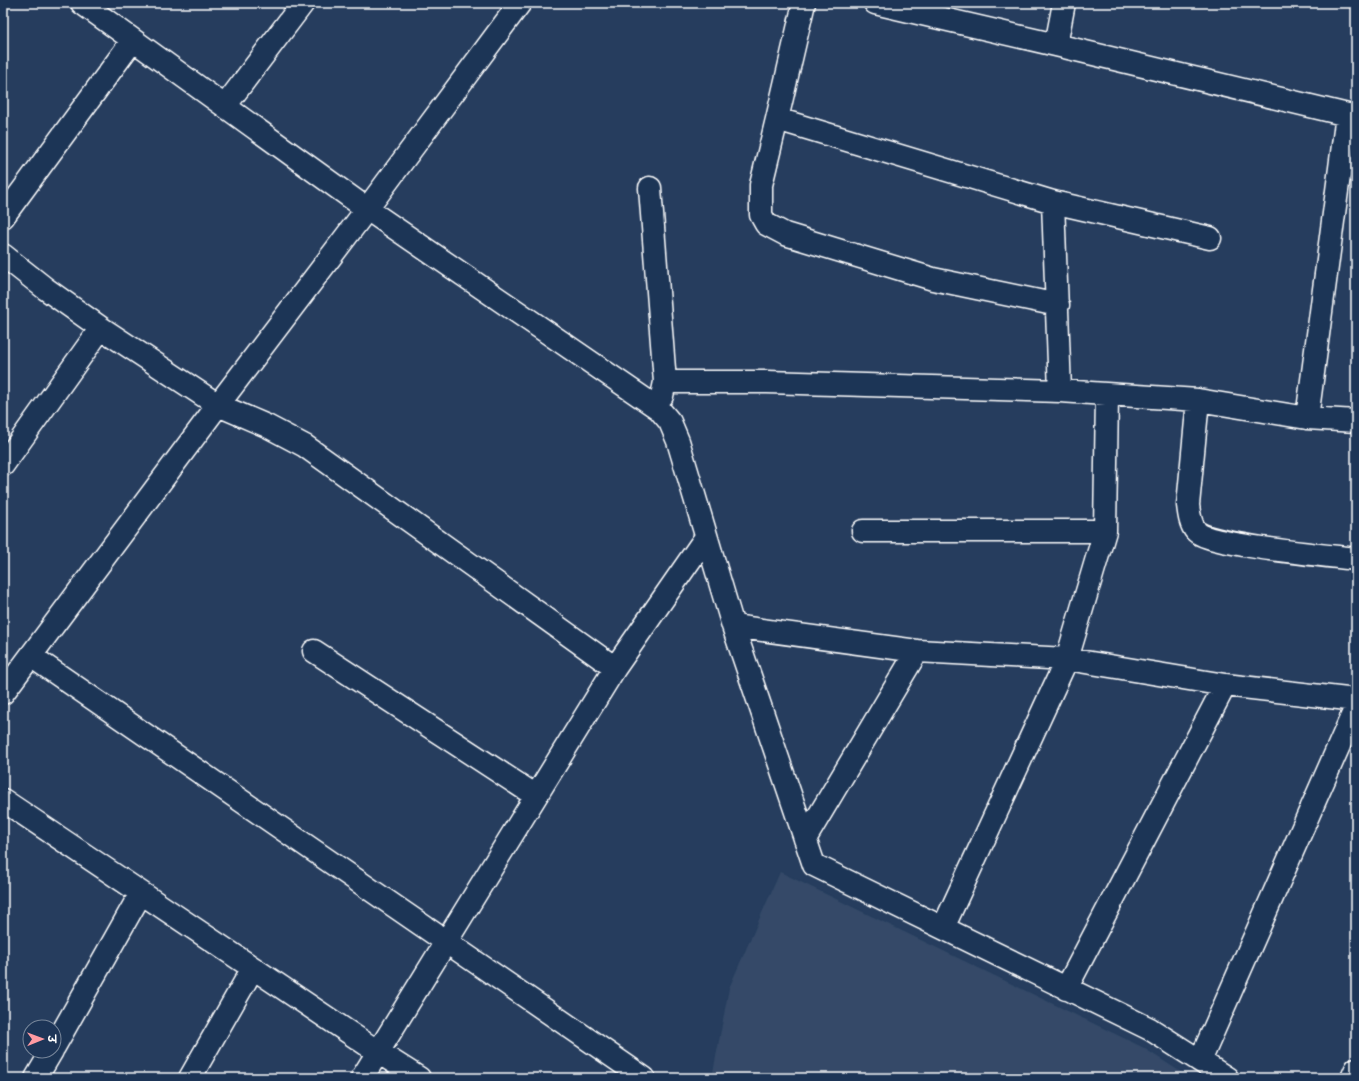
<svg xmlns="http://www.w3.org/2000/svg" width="1359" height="1081" viewBox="0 0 1359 1081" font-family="'Patrick Hand','Playpen Sans Deva',sans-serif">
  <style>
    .built { fill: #344a68 }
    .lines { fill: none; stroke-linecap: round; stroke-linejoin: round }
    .minor-casing { stroke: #fff; stroke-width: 25 }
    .minor { stroke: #1d3557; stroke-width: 22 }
  </style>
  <rect width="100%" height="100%" fill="#263d5e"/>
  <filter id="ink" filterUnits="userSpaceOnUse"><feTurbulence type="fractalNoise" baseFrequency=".025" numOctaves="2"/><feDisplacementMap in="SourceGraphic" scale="8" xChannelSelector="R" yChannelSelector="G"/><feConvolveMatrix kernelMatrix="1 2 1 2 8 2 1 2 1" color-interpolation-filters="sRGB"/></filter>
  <g filter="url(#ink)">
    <path class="built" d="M780,872L1142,1047L1190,1078H712L729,988Z"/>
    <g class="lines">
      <defs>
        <path id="minor" d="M82,3L367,209L659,409L670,422L678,441L733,626L814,865L1150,1029L1227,1078
          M804,3L777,119L761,185V215L766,224L785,234L933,279L1058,305
          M875,3L1056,45L1356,117
          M1056,45L1064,3
          M225,106L303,3
          M777,119L1053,202L1210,238
          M650,188L665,382L662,396
          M1053,202L1060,391
          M3,217L133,40
          M3,255L46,289L101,328L218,405L267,426L305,446L615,668
          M665,382H767L1060,391L1198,400L1307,418L1356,421
          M1198,400L1188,505C1189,513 1190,524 1196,531C1207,545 1332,556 1356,559
          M1307,418L1347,115
          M3,465L101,328
          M863,531H1105
          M733,626L917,651L1067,659L1225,685L1356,700
          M314,651L536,796
          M31,656L644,1078
          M3,693L218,405L367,209L520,3
          M3,800L378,1052L419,1078
          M805,839L917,651
          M943,928L1067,659L1105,531L1107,395
          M1066,989L1225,685
          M54,1047L141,893
          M1200,1061L1356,707
          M36,1078L52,1051
          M190,1078L253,968
          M362,1078L615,668L706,537
          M1352,1078L1356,1069"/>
      </defs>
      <use href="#minor" class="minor-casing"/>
      <use href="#minor" class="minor"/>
    </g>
  </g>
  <rect width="1359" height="1081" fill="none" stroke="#1d3557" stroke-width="16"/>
  <rect x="8" y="8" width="1343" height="1065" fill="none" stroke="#fff" stroke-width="1.5" filter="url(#ink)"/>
  <g transform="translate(42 1039) rotate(89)"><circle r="19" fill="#1d3557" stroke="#77869a"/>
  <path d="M0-3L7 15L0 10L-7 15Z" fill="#ff9aa2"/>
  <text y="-6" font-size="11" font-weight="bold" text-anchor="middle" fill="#ffffff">उ</text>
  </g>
</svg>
